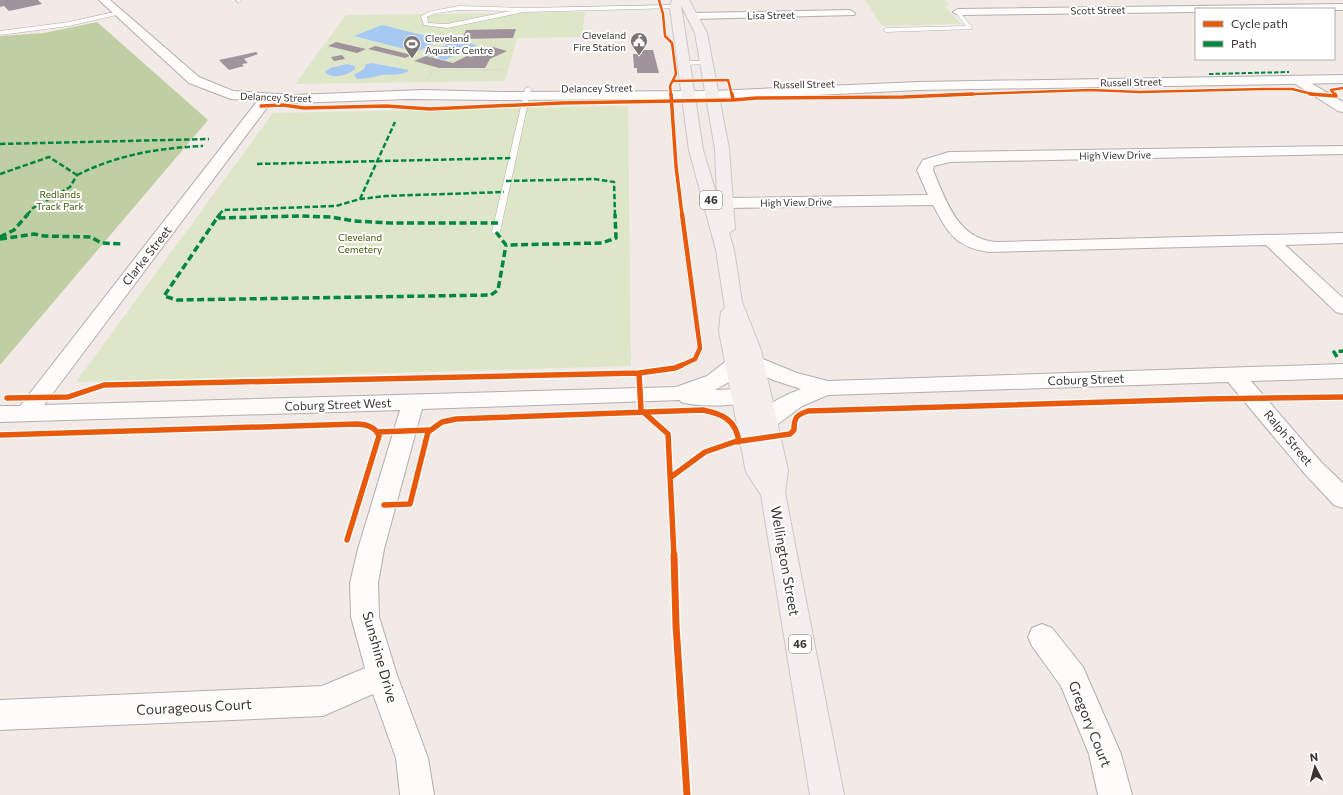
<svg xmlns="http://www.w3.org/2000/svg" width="1343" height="795" viewBox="0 0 1343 795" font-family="Commissioner,sans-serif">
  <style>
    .green { fill: #dde7c8 }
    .forest { fill: #bfcea3 }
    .water { fill: #a6c9f4 }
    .building { fill: #a1939b }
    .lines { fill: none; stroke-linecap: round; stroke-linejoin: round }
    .lane-casing { stroke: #b4aeac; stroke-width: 1 }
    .street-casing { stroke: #b4aeac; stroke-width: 2 }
    .secondary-casing { stroke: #b4aeac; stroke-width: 2 }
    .primary-casing { stroke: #cbc8c6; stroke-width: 2 }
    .path { stroke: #d5d3d3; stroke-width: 1.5; stroke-dasharray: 1 1.5; stroke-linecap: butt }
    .lane { fill: #fdfcfb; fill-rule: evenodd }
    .street { fill: #fdfcfb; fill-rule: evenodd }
    .secondary { fill: #fdfcfb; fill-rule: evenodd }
    .primary { fill: #f5eeef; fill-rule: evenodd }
    .quiet-far2 { stroke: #00873e; stroke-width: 2; stroke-dasharray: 4.5 2; stroke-linecap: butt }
    .quiet-far1 { stroke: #00873e; stroke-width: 2.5; stroke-dasharray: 5.5 2.5; stroke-linecap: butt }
    .quiet { stroke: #00873e; stroke-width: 3.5; stroke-dasharray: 7 3.5; stroke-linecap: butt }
    .cycleway-far4-casing { stroke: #fff; stroke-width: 4 }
    .cycleway-far3-casing { stroke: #fff; stroke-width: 5 }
    .cycleway-far2-casing { stroke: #fff; stroke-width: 6 }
    .cycleway-far1-casing { stroke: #fff; stroke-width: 8 }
    .cycleway-casing { stroke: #fff; stroke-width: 10 }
    .cycleway-far4 { stroke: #e8590c; stroke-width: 2.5 }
    .cycleway-far3 { stroke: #e8590c; stroke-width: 3.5 }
    .cycleway-far2 { stroke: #e8590c; stroke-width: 4.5 }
    .cycleway-far1 { stroke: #e8590c; stroke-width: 5.5 }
    .cycleway { stroke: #e8590c; stroke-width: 7 }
    .labels { text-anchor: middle; stroke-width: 4; stroke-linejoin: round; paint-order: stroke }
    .far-street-label { font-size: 10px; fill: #3a3533; stroke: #fff }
    .far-poi-label { font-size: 10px; fill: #3a3533; stroke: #fff; text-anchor: end }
    .far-park-label { font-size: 10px; fill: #3c5904; stroke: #fff }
    .shield { fill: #fff; stroke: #757270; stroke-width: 1 }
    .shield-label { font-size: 11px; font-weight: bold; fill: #3a3533 }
    .street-label { font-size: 12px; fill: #3a3533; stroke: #fff }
    .near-street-label { font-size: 14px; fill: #3a3533; stroke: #fff }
  </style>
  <rect width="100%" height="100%" fill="#f2eae7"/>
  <path class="green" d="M865,0H945L950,6H945L961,24L882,26Z
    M585,12L582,37L517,38L505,81L295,84L346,15Z
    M628,106L631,366L76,382L273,113Z"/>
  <path class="forest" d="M97,22L208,120L0,365V36L44,33Z"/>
  <path class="water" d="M382,25L443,40L416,52L354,36Z
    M457,40L477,45L445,60L425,55Z
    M372,63L409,70L407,72C399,76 391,74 382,75C373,77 366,79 357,79L354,75L364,69L366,64Z
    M347,64L355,66V69C348,75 333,80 325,72L330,68Z"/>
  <path class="building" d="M0,0H38L42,4L9,11L4,6L0,7Z
    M516,29L513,38L462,39L466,30Z
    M336,42L366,49L357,53L328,46Z
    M375,46L412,55L405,58L368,49Z
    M493,47L507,51L490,59L485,68H439L414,61L426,56L453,63L467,56L471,57Z
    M641,50H653L659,73H637V68H634L633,54H642Z
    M256,52L258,54L244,59L248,63L242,64L244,66L229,70L219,60Z
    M342,55L345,59L334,61L331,57Z"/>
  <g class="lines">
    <defs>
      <path id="lane" d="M236,0H242L238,3Z
        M675,5L677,8L524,12L447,28L424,25L421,16L432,11L459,6L524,8ZM459,10L510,11L447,24L428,23L427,17L436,13Z
        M958,10L972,27V29L886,32L883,30L886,28L966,26L955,12Z
        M119,11L121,14L69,26L0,35V31L69,22Z
        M706,61L709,63L708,64L684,65L681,63L684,61Z
        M528,87L531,89L500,232L496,235L492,232L525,89Z"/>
      <path id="street" d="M1343,4V10L1196,9V12L958,15L953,12L958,9Z
        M850,10L855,13L854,15L692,19L687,16L692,13Z
        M1299,76L1343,102V112L1338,111L1294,83L1293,80Z
        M267,94L272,95L274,98L272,101L44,405L676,387L707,376L729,359L736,357L744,360L746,357L753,355L797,373L828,381L1343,364V378L1251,381L1321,462L1343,483V508L1334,505L1305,474L1228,382L828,395L802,406L774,427L766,429L758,427L755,421C764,405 784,395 801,389L773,380L745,366L729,382L715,390L740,389L759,383L767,385L770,390C759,408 700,408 681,402L680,400L422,409L384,549L378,583L379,617L397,675L428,758L434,795H400L396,758L373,694L323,716L0,730V700L322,686L365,668L351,617L350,583L358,549L400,410L0,422V406H20L262,95Z
        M1343,146V154L950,162L934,166L933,170C946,201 958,240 997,242L1343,233V243L1285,245L1343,298V314L1336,312L1266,245L989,252C955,247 948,233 933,205L726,208L720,206L718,203L720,200L726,198L928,195L917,170L923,160L949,152Z
        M1042,624L1052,628L1083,667L1121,754L1132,795H1098L1089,754L1061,686L1032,646L1028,637L1032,628Z"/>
      <path id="secondary" d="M99,0H110L199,77L233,91L293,95L423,90L500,92L713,91L919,82L1343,75V83L919,90L795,96L672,99L500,100L408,99L293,103L231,99L189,83Z"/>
      <path id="primary" d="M672,0H689L707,33L729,149L735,229L729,233L734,250L742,302L761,350L788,470L785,493L844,795H810L761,495L746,472L719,331L721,312L725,308L716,250L689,150L670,7ZM681,5L695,33L715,149L717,196L703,150Z"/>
    </defs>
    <use href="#lane" class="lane-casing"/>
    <use href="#street" class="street-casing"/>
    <use href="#secondary" class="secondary-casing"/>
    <use href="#primary" class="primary-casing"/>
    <path class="path" d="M427,79L433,70H506"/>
    <use href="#lane" class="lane"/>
    <use href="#street" class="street"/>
    <use href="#secondary" class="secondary"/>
    <use href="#primary" class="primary"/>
    <path class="quiet-far2" d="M1209,74L1289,72"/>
    <path class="quiet-far1" d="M0,144L209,139
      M257,164L512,158
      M0,174L49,157L77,175
      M77,175C117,155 158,148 203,146
      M506,181L594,179L614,182L615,215
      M360,199L395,122
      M27,215L33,208L70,187L77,175
      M219,215L223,210L336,206L360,199L386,196L504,192"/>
    <path class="quiet" d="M217,218L220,214
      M498,223H390L354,221L331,217L299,216L217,218L164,296L177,300L491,295L498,290L506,245
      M496,232L506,245L602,243L616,238L615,214
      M0,237L14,230L28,214
      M0,239L34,234L44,236L91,237L101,243L123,244
      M1337,357L1334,352L1343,351"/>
    <defs>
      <path id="cycleway-far4" d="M659,0L663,14L665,36L672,43L676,74L670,86L671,95
        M673,81L728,80L732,95
        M946,95L1090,90L1140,92L1263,89H1292L1316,95
        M1335,95L1331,90L1343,88"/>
      <path id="cycleway-far3" d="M671,94L676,166L682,215
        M1310,94L1336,96L1335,94
        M733,100L757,98L903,97L973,94
        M261,106L283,105L304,108L386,106L430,109L561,103L733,100L732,94"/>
      <path id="cycleway-far2" d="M680,366L695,359L700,348L682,214"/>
      <path id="cycleway-far1" d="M639,373L641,410L668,434L674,556
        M7,398L68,397L104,385L639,373L675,368L682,365
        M378,432L430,430
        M0,435L356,424C366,424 375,426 379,436L347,540
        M671,477L705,452L734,442L790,434L794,430C794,418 796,415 808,411L1206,399L1343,397
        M384,505L410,504L428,432L442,422L456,419L703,410C723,414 736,420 739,442"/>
      <path id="cycleway" d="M674,555L676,625L687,795"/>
    </defs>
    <use href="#cycleway-far4" class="cycleway-far4-casing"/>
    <use href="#cycleway-far3" class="cycleway-far3-casing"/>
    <use href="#cycleway-far2" class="cycleway-far2-casing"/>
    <use href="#cycleway-far1" class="cycleway-far1-casing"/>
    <use href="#cycleway" class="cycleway-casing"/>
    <use href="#cycleway-far4" class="cycleway-far4"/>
    <use href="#cycleway-far3" class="cycleway-far3"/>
    <use href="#cycleway-far2" class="cycleway-far2"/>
    <use href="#cycleway-far1" class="cycleway-far1"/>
    <use href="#cycleway" class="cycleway"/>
  </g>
  <defs>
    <symbol id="civic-pin" viewBox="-11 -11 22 30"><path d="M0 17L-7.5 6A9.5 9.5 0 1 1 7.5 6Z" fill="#7a7472" stroke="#fff"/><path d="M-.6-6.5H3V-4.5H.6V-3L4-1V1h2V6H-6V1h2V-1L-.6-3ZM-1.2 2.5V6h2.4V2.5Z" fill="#fff"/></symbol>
    <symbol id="stadium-pin" viewBox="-11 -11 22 30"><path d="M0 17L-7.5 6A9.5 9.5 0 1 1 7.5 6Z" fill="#7a7472" stroke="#fff"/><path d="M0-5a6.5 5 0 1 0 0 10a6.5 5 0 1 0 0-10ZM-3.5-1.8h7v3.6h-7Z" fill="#fff"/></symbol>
  </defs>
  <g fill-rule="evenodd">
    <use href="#civic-pin" x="629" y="31" width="20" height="27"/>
    <use href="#stadium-pin" x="402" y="34" width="20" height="27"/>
  </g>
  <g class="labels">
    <g class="far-street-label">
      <text transform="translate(1098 10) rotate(-1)" y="4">Scott Street</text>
      <text transform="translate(771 15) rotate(-1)" y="4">Lisa Street</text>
      <text transform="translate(1131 82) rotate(-1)" y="4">Russell Street</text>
      <text transform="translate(804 84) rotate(-1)" y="4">Russell Street</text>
      <text transform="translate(597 88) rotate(-1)" y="4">Delancey Street</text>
      <text transform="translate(276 97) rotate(2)" y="4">Delancey Street</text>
      <text transform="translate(1115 155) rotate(-1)" y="4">High View Drive</text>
      <text transform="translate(796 202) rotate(-1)" y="4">High View Drive</text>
    </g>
    <g class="far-poi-label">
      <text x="626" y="39">Cleveland<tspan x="626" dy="12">Fire Station</tspan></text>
      <text x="425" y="42" text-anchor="start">Cleveland<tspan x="425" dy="12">Aquatic Centre</tspan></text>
    </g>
    <g class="far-park-label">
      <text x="60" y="198">Redlands<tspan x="60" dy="12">Track Park</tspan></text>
      <text x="360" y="241">Cleveland<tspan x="360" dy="12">Cemetery</tspan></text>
    </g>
    <g class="shield">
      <rect x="700" y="191" width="22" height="18" rx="3"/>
      <rect x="789" y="635" width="22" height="18" rx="3"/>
    </g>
    <g class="shield-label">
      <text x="711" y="204">46</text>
      <text x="800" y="648">46</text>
    </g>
    <g class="street-label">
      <text transform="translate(147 256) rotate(-52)" y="4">Clarke Street</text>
      <text transform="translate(1086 380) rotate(-2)" y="4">Coburg Street</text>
      <text transform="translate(338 405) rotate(-2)" y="4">Coburg Street West</text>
      <text transform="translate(1288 438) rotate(50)" y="4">Ralph Street</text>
    </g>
    <g class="near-street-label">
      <text transform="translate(785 561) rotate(80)" y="5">Wellington Street</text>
      <text transform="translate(380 657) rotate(74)" y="5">Sunshine Drive</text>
      <text transform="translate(194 707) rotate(-3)" y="5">Courageous Court</text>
      <text transform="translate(1090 724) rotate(68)" y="5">Gregory Court</text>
    </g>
  </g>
  <rect x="1195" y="8" width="140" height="52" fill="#ffffff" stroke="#b0aead"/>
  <rect x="1203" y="21" width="20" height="6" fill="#e8590c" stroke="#b0aead"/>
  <text x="1231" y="28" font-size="12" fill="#3a3533">Cycle path</text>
  <rect x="1203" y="41" width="20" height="6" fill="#00873e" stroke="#b0aead"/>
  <text x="1231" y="48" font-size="12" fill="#3a3533">Path</text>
  <g transform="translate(1315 767) rotate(354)" stroke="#ffffff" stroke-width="3" paint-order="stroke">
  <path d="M0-3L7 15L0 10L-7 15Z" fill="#3a3533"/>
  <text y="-6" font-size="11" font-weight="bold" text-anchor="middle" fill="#3a3533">N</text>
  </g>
</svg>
